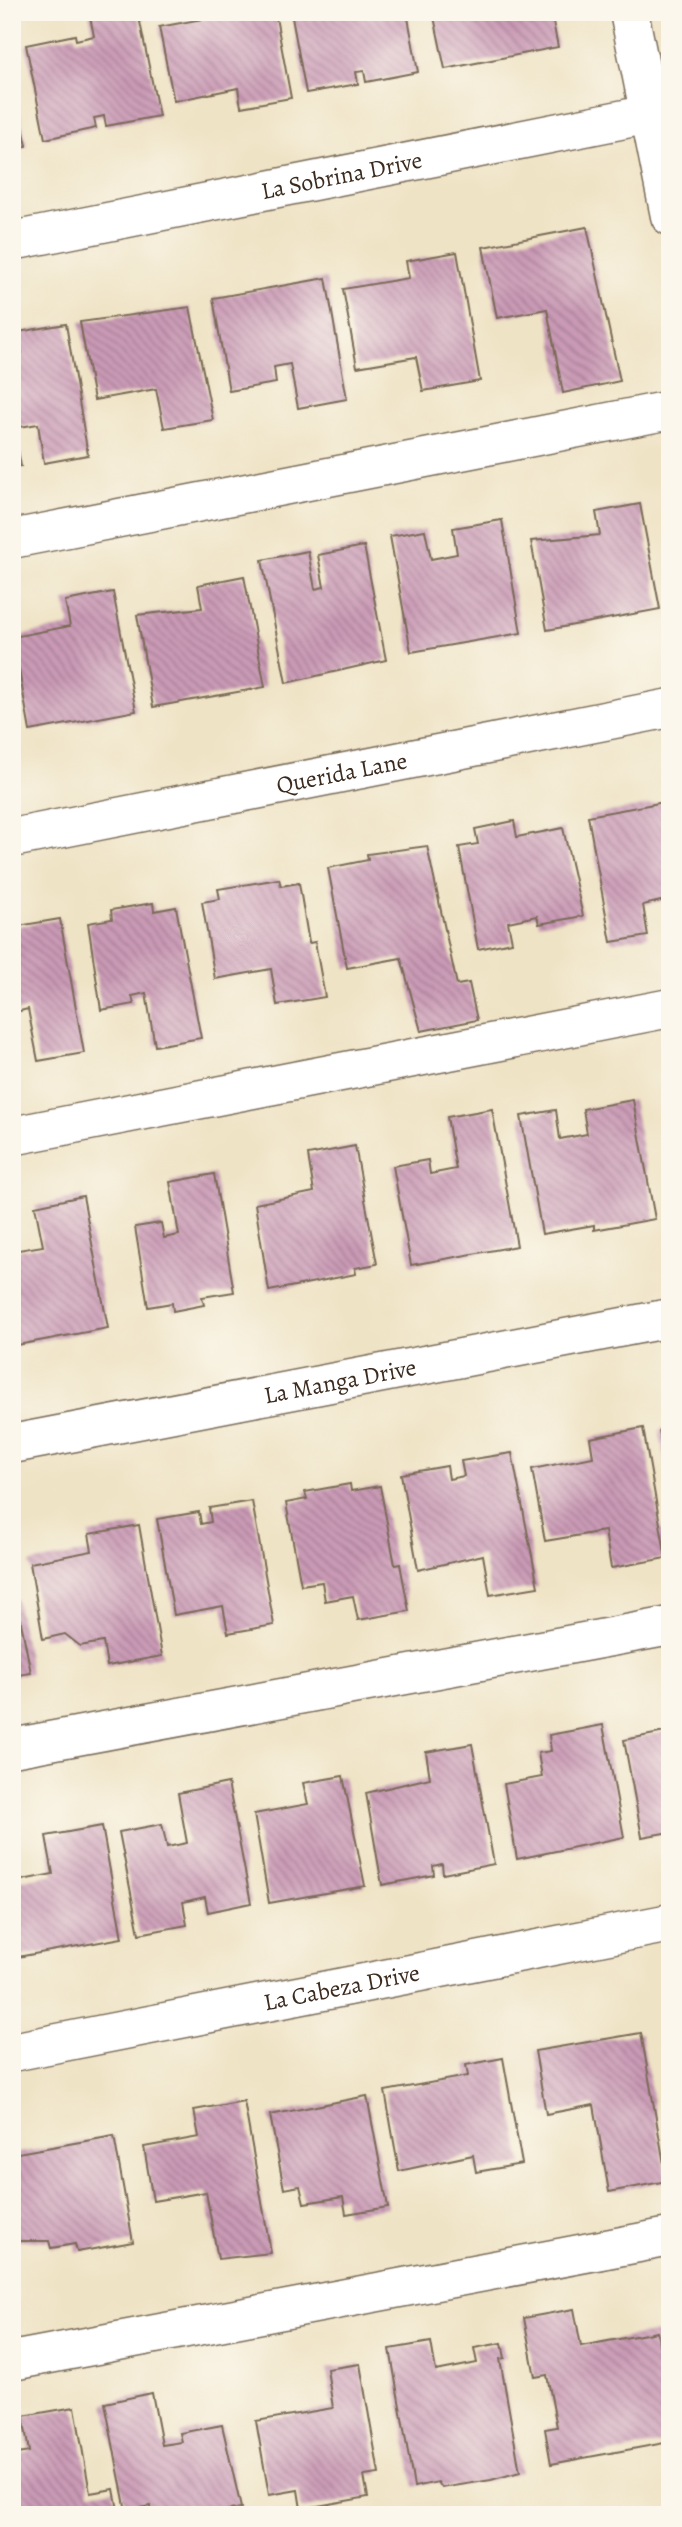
<svg xmlns="http://www.w3.org/2000/svg" width="682" height="2527" viewBox="0 0 682 2527" font-family="Alegreya,serif">
  <style>
    .building { fill: url(#building-back-hatch) }
    .lines { fill: none; stroke-linecap: round; stroke-linejoin: round }
    .minor-casing { stroke: #7a6b58; stroke-width: 41 }
    .minor { stroke: #fff; stroke-width: 38 }
    .labels { text-anchor: middle; stroke-width: 5; stroke-linejoin: round; paint-order: stroke }
    .street-label { font-size: 24px; fill: #3b2a1e; stroke: #fbf7ec }
  </style>
  <defs>
    <pattern id="building-back-hatch" width="6" height="6" patternUnits="userSpaceOnUse" patternTransform="scale(1.75)"><rect width="6" height="6" fill="#ca9ab6"/><path d="M-1 5l2 2M0 0l6 6M5-1l2 2" fill="none" stroke="#a57e93"/></pattern>
  </defs>
  <rect width="100%" height="100%" fill="#fbf7ec"/>
  <filter id="ink" filterUnits="userSpaceOnUse"><feTurbulence type="fractalNoise" baseFrequency=".0143" numOctaves="2"/><feDisplacementMap in="SourceGraphic" scale="14" xChannelSelector="R" yChannelSelector="G"/><feConvolveMatrix kernelMatrix="1 2 1 2 8 2 1 2 1" color-interpolation-filters="sRGB"/></filter>
  <filter id="wash" filterUnits="userSpaceOnUse"><feTurbulence type="fractalNoise" baseFrequency=".00686" numOctaves="4" result="noise"/><feDisplacementMap in="SourceGraphic" scale="28" xChannelSelector="R" yChannelSelector="G"/><feGaussianBlur stdDeviation="1.57" result="paint"/><feColorMatrix in="noise" values="0 0 0 0 0 0 0 0 0 0 0 0 0 0 0 0 0 1.4 0 .05"/><feComposite in="paint" operator="in"/></filter>
  <g filter="url(#wash)">
    <rect width="100%" height="100%" fill="#efe3c5"/>
    <g id="blocks">
      <path class="building" d="M89,12H138L159,116L106,126L104,116L94,118L96,128L45,139L26,45L75,35L76,40L94,36Z
        M223,12H275L291,98L241,107L238,88L174,101L159,27L224,15Z
        M291,12H407L418,72L366,82L364,71L356,72L358,84L306,93Z
        M433,12H551L558,47L445,69Z
        M12,77L27,146L12,149Z
        M587,227L620,381L563,393L547,309L497,318L483,247Z
        M457,252L480,381L423,391L416,357L357,367L343,289L409,278L406,261Z
        M326,278L347,399L298,408L290,364L274,367L276,383L229,391L213,298Z
        M190,307L213,420L164,428L156,389L94,400L80,322Z
        M66,324L88,455L44,463L38,424L14,428L21,466L12,467V355L22,353L18,332Z
        M640,504L660,609L547,630L531,541L600,535L596,512Z
        M502,520L521,633L411,652L390,536L425,530L431,559L457,554L453,528Z
        M364,546L386,660L286,683L262,560L308,551L315,589L324,587L318,555Z
        M244,576L265,687L153,707L137,615L202,608L198,585Z
        M113,592L136,711L30,731L13,637L70,626L65,601Z
        M12,703L18,726L12,727Z
        M670,801V899L643,905L648,936L611,942L588,816Z
        M514,821L517,837L563,828L583,916L539,924L537,916L508,922L512,942L478,949L459,847L478,844L475,829Z
        M427,846L457,985L469,983L477,1020L421,1031L401,958L347,968L328,868L368,860L367,854Z
        M279,879L281,886L299,883L309,943L315,942L325,997L277,1005L271,969L215,979L202,902L220,899L218,889Z
        M153,903L154,911L176,907L201,1038L155,1046L146,993L132,996L134,1004L101,1010L88,923L112,919L111,910Z
        M60,919L84,1053L38,1061L28,1009L12,1013V927Z
        M670,1081V1109H668L664,1082Z
        M633,1100L655,1219L594,1230V1225L542,1234L521,1116L556,1110L560,1139L587,1134L583,1109Z
        M492,1109L517,1246L411,1265L393,1166L428,1160L430,1174L456,1169L447,1117Z
        M355,1146L377,1264L355,1268L356,1274L269,1291L255,1204L314,1192L308,1155Z
        M214,1174L234,1292L202,1297L204,1305L173,1311L172,1303L148,1307L135,1227L161,1223L164,1238L179,1235L170,1182Z
        M83,1196L108,1328L12,1346V1251L43,1246L35,1206Z
        M643,1428L666,1558L611,1568L605,1531L545,1541L532,1469L593,1457L590,1438Z
        M670,1428V1479H668L659,1430Z
        M512,1453L538,1587L490,1595L483,1555L418,1570L401,1474L447,1466L449,1479L464,1476L461,1461Z
        M350,1484L351,1491L380,1486L395,1565L400,1564L409,1611L358,1620L353,1596L325,1601L322,1582L301,1585L286,1503L307,1499L305,1492Z
        M252,1501L274,1625L228,1633L223,1606L174,1615L157,1519L199,1512L201,1524L211,1522L209,1508Z
        M139,1525L162,1656L107,1666L103,1642L80,1646L65,1634L43,1639L30,1563L92,1551L89,1534Z
        M12,1577L31,1673L12,1676Z
        M603,1725L624,1837L517,1859L504,1784L542,1777L538,1753L551,1751L549,1735Z
        M670,1731V1832L642,1837L624,1740Z
        M472,1744L494,1864L443,1874L442,1864L433,1866L434,1875L382,1885L366,1793L430,1778L426,1752Z
        M343,1776L365,1886L269,1903L254,1814L308,1804L303,1783Z
        M228,1783L251,1903L208,1912L205,1897L183,1902L187,1925L139,1934L119,1832L162,1824L167,1847L187,1843L178,1793Z
        M102,1826L122,1938L12,1958V1882L53,1874L46,1836Z
        M641,2033L667,2181L609,2192L594,2105L546,2114L535,2051Z
        M503,2058L522,2164L476,2172L473,2155L399,2171L385,2091L468,2076L466,2065Z
        M367,2096L388,2207L346,2214L343,2197L304,2203L300,2186L284,2189L270,2115Z
        M244,2101L271,2253L218,2259L206,2192L153,2201L144,2147L199,2137L194,2110Z
        M114,2136L133,2242L77,2252L75,2244L51,2248L49,2241H14L12,2229V2154Z
        M574,2309L581,2346L657,2332L670,2399V2442L551,2464L545,2429L557,2427L547,2375L535,2377L524,2318Z
        M431,2342L436,2371L477,2363L474,2348L502,2343L505,2358L500,2359L520,2472L491,2480L442,2488L438,2482L414,2487L390,2349Z
        M360,2364L379,2474L364,2476L368,2497L301,2509L298,2490L269,2495L256,2421L333,2408L327,2369Z
        M152,2393L162,2445L182,2442L180,2433L222,2425L241,2508L219,2512V2515H151L150,2506L126,2511L105,2403Z
        M75,2407L90,2493L114,2489L119,2515H12V2455L29,2452L23,2416Z"/>
    </g>
  </g>
  <g filter="url(#ink)">
    <use href="#blocks" fill-opacity="0" stroke="#7a6b58" stroke-width="2"/>
    <g class="lines">
      <defs>
        <g id="minor">
          <path d="M629,12L670,216"/>
          <path id="s1" d="M12,241L670,110"/>
          <path d="M12,539L670,410"/>
          <path id="s2" d="M12,838L670,708"/>
          <path d="M12,1136L670,1008"/>
          <path id="s3" d="M12,1444L670,1318"/>
          <path d="M12,1748L670,1626"/>
          <path id="s4" d="M12,2052L670,1923"/>
          <path d="M12,2361L670,2237"/>
        </g>
      </defs>
      <use href="#minor" class="minor-casing"/>
      <use href="#minor" class="minor"/>
    </g>
  </g>
  <g class="labels">
    <g class="street-label">
      <text dy="8" stroke="none"><textPath href="#s1" startOffset="336">La Sobrina Drive</textPath></text>
      <text dy="8" stroke="none"><textPath href="#s2" startOffset="336">Querida Lane</textPath></text>
      <text dy="8" stroke="none"><textPath href="#s3" startOffset="334">La Manga Drive</textPath></text>
      <text dy="8" stroke="none"><textPath href="#s4" startOffset="336">La Cabeza Drive</textPath></text>
    </g>
  </g>
  <rect width="682" height="2527" fill="none" stroke="#fbf7ec" stroke-width="42"/>
</svg>
